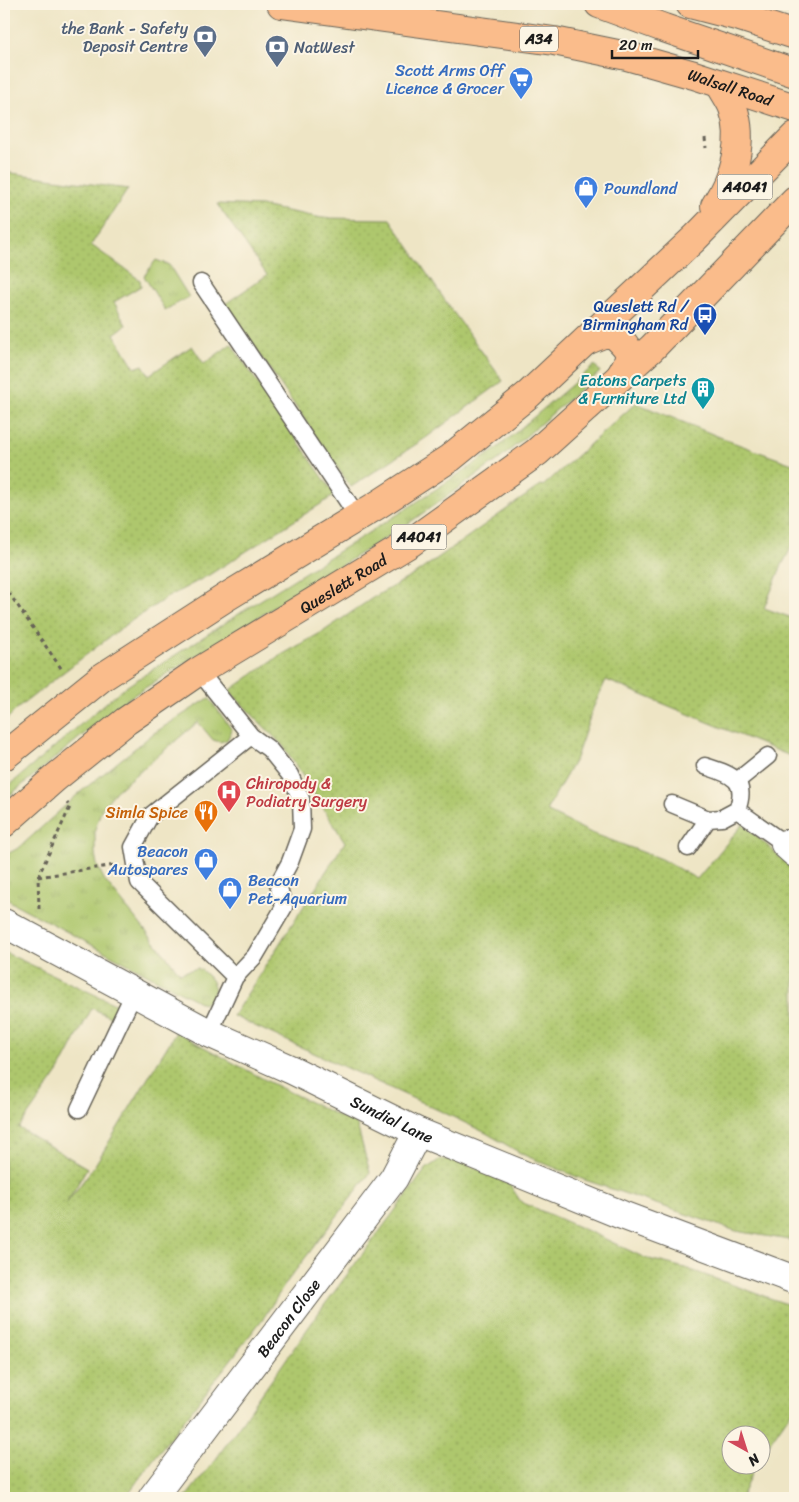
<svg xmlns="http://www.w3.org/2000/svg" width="799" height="1502" viewBox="0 0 799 1502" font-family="Sriracha,sans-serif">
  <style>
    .grass { fill: url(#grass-tufts); stroke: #657244 }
    .garden { fill: url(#garden-dots); stroke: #657244 }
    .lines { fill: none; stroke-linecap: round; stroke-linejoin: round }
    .lane-casing { stroke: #666257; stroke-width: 19 }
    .street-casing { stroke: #666257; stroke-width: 30 }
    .highway-casing { stroke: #666257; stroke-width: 30 }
    .path { stroke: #666257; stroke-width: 3; stroke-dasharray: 4 4; stroke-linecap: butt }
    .lane { stroke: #fff; stroke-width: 16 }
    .street { stroke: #fff; stroke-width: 28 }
    .highway { stroke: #fabc8b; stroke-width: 28 }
    .labels { text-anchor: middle; stroke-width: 4; stroke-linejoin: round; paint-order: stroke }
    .shield { fill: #fcf5e5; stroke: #5f5d58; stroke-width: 1 }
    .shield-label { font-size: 15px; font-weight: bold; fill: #1c1c1c }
    .service-label { font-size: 16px; fill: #4e5e75; stroke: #fcf5e5; text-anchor: end }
    .shop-label { font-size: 16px; fill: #366cbe; stroke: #fcf5e5; text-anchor: end }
    .street-label { font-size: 16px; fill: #1c1c1c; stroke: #fcf5e5 }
    .transit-label { font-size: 16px; fill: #164399; stroke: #fcf5e5; text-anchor: end }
    .culture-label { font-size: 16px; fill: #0d838f; stroke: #fcf5e5; text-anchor: end }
    .health-label { font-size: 16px; fill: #be3a42; stroke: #fcf5e5; text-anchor: start }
    .food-label { font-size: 16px; fill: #c56008; stroke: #fcf5e5; text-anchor: end }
  </style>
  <defs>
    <pattern id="grass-tufts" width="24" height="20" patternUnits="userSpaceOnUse" patternTransform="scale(1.25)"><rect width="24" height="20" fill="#aec76d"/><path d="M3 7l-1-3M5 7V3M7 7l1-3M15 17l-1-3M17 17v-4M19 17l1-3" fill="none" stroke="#95aa5e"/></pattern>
    <pattern id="garden-dots" width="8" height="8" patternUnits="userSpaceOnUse" patternTransform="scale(1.25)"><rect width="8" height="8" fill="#aec76d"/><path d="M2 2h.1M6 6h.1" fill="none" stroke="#95aa5e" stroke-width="1.8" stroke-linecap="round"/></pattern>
  </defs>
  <rect width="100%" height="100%" fill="#fcf5e5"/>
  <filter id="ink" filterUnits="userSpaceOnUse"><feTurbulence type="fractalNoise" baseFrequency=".02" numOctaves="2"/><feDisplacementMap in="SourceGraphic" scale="10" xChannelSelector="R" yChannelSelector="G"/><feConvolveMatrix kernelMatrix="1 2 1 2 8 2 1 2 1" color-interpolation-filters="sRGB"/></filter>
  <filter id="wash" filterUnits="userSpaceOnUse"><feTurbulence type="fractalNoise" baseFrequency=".0096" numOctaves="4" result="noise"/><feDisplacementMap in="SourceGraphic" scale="20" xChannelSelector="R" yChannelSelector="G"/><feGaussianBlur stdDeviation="1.12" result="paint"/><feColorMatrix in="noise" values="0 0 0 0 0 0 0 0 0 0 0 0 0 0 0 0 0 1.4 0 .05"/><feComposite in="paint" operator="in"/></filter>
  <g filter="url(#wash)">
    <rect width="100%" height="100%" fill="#eee5c5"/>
    <path class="grass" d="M156,260L169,265L189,297L165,310L144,276Z
      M595,365L600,372L501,458L406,525L124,701L4,800V790L121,690L259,601L400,513L495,450Z
      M209,698L232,730L227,740L220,742L213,740L198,722L116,791L102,808L95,829V853L97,865L105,881L180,973L198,968C207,974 212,979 215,989L211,999L203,1004L11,902L4,891V858L9,853L20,847L78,794L154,733Z"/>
    <path class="garden" d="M4,172L128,189L91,245L140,280L141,286L114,302L126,325L114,334L135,368L143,365L149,375L192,346L204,364L231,344L335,495L209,575L166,598L128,623L61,674L18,708L4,722Z
      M217,204L261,206L322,218L390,219L446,302L503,381L427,437L351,487L225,304L267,275Z
      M636,403L732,442L795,465V540L781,567L764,608L795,619V758L606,680L593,708L576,758L546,811L589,832L661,859L697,879L743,824L795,870V1241L736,1231L582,1179L524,1155L486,1133L449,1115L233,1016L345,842L284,747L229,691L276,658L324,631L374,597L415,574L541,485L543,486Z
      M4,952L119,1006L114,1019L92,1008L59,1071L19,1128L87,1168L66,1204L95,1165L176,1032L269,1082L357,1125L370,1173L286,1283L264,1317L152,1461L125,1498H4Z
      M457,1159L510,1185L521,1202L599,1236L645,1258L685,1268L795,1307V1406L762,1454V1434H732V1464L755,1465L741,1498H185L216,1459L320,1311L426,1169L439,1160Z"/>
  </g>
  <g filter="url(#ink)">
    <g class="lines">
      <defs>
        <path id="lane" d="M201,283L358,517
          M199,671L251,736L150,816L133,847L139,882L235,977L209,1033
          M737,781L768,756
          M672,804L708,819L722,818L737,810C749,778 729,774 705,766
          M737,810L785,844
          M688,848L708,819
          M235,977L255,956L284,907L278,884L290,862L302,829L301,799L290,775L269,749L251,736
          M79,1109L134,993"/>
        <g id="street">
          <path d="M785,844L795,853"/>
          <path id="s1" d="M4,923L209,1033L292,1070L418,1132L622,1215L795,1280"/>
          <path id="s2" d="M152,1498L394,1178L418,1132"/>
        </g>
        <g id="highway">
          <path id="s3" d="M281,4L554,41L627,56L694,75L795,108"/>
          <path d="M599,4L664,28L795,73"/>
          <path d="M690,4L740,17L795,35"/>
          <path d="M715,206C733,178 745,141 733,108C730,100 724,92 720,84"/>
          <path d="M586,341L603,334H614C633,352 633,354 620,377"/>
          <path d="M4,756L101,678L228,596L379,504L450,458L529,394L695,238L795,136"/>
          <path id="s4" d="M4,823L55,778L126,721L199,671L410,543L537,452L652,348L795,200"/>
        </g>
      </defs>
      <use href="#lane" class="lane-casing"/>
      <use href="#street" class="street-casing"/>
      <use href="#highway" class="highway-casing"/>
      <path class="path" d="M705,138L706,148
        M4,586L63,671
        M38,877L115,865
        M39,909L38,877L70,807L67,803"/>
      <use href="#lane" class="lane"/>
      <use href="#street" class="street"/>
      <use href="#highway" class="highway"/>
    </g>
  </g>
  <defs>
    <symbol id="bank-pin" viewBox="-11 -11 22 30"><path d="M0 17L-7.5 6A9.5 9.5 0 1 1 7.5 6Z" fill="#5c6f8a" stroke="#fcf5e5"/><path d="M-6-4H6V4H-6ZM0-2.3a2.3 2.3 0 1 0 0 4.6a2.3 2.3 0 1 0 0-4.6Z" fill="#fff"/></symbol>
    <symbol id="supermarket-pin" viewBox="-11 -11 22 30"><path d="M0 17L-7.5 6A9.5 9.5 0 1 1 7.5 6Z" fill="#3f7fe0" stroke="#fcf5e5"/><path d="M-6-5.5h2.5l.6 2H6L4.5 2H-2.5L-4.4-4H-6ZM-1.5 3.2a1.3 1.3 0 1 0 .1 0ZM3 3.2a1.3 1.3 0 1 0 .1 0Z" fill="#fff"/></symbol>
    <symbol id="shop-pin" viewBox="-11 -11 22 30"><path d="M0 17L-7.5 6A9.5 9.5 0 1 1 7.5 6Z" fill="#3f7fe0" stroke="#fcf5e5"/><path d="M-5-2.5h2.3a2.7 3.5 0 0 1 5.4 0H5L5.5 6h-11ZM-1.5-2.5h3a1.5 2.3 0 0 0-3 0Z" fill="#fff"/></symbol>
    <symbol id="bus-pin" viewBox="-11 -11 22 30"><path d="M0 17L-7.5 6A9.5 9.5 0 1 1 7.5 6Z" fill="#1a4fb4" stroke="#fcf5e5"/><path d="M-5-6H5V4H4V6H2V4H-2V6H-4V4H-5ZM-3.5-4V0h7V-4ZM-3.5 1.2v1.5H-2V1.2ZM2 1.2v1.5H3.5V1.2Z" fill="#fff"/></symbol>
    <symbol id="building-pin" viewBox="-11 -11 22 30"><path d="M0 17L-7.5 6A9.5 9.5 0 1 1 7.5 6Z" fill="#0f9aa8" stroke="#fcf5e5"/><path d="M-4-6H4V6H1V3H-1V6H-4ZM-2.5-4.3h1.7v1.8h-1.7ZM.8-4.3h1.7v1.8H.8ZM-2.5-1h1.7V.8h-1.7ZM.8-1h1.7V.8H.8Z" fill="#fff"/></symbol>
    <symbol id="hospital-pin" viewBox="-11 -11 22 30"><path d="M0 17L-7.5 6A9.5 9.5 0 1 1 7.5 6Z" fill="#e0444e" stroke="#fcf5e5"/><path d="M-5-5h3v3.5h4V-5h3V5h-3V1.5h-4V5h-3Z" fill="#fff"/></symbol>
    <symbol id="restaurant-pin" viewBox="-11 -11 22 30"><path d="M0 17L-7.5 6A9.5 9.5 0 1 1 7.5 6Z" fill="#e8710a" stroke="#fcf5e5"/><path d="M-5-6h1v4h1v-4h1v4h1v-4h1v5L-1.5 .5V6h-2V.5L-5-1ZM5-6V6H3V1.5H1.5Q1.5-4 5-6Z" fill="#fff"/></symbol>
  </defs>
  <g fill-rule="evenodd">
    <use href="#bank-pin" x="191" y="23" width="28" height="38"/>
    <use href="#bank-pin" x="263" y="33" width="28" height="38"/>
    <use href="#supermarket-pin" x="507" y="65" width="28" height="38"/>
    <use href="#shop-pin" x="572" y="174" width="28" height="38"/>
    <use href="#bus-pin" x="691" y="301" width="28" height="38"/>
    <use href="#building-pin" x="689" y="375" width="28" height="38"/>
    <use href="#hospital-pin" x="215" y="778" width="28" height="38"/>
    <use href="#restaurant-pin" x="192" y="798" width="28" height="38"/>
    <use href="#shop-pin" x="192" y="846" width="28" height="38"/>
    <use href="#shop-pin" x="216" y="875" width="28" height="38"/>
  </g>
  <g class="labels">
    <g class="shield">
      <rect x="520" y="26.5" width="38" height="25" rx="4"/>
      <rect x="717.5" y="174.5" width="55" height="25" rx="4"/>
      <rect x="391.5" y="524.5" width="55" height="25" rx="4"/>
    </g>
    <g class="shield-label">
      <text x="539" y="44">A34</text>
      <text x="745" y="192">A4041</text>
      <text x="419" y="542">A4041</text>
    </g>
    <g class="service-label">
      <text x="188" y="34">the Bank - Safety<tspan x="188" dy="18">Deposit Centre</tspan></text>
      <text x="294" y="53" text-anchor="start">NatWest</text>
    </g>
    <g class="shop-label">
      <text x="504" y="76">Scott Arms Off<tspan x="504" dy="18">Licence &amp; Grocer</tspan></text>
      <text x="604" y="194" text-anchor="start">Poundland</text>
      <text x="188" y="857">Beacon<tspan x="188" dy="18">Autospares</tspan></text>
      <text x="248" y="886" text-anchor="start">Beacon<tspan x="248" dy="18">Pet-Aquarium</tspan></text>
    </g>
    <g class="street-label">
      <text dy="6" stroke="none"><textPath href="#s3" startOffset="458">Walsall Road</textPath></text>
      <text dy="6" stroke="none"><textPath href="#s4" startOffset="416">Queslett Road</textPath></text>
      <text dy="6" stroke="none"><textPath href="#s1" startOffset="435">Sundial Lane</textPath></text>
      <text dy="6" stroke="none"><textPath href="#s2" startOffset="226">Beacon Close</textPath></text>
    </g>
    <g class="transit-label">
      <text x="688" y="312">Queslett Rd /<tspan x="688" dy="18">Birmingham Rd</tspan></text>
    </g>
    <g class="culture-label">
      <text x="686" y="386">Eatons Carpets<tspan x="686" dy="18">&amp; Furniture Ltd</tspan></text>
    </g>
    <g class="health-label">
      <text x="246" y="789">Chiropody &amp;<tspan x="246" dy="18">Podiatry Surgery</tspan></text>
    </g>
    <g class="food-label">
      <text x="188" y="818">Simla Spice</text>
    </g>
  </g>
  <rect width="799" height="1502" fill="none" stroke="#fcf5e5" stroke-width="20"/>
  <g transform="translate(746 1450) rotate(141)"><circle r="24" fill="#fcf5e5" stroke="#a29e95"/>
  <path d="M0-4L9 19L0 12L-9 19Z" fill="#d1495b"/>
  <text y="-8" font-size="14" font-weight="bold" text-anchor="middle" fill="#1c1c1c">N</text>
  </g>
  <path d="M612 50v8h86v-8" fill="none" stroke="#1c1c1c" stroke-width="2.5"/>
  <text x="619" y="50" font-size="15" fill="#1c1c1c" stroke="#fcf5e5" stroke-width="4" paint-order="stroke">20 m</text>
</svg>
